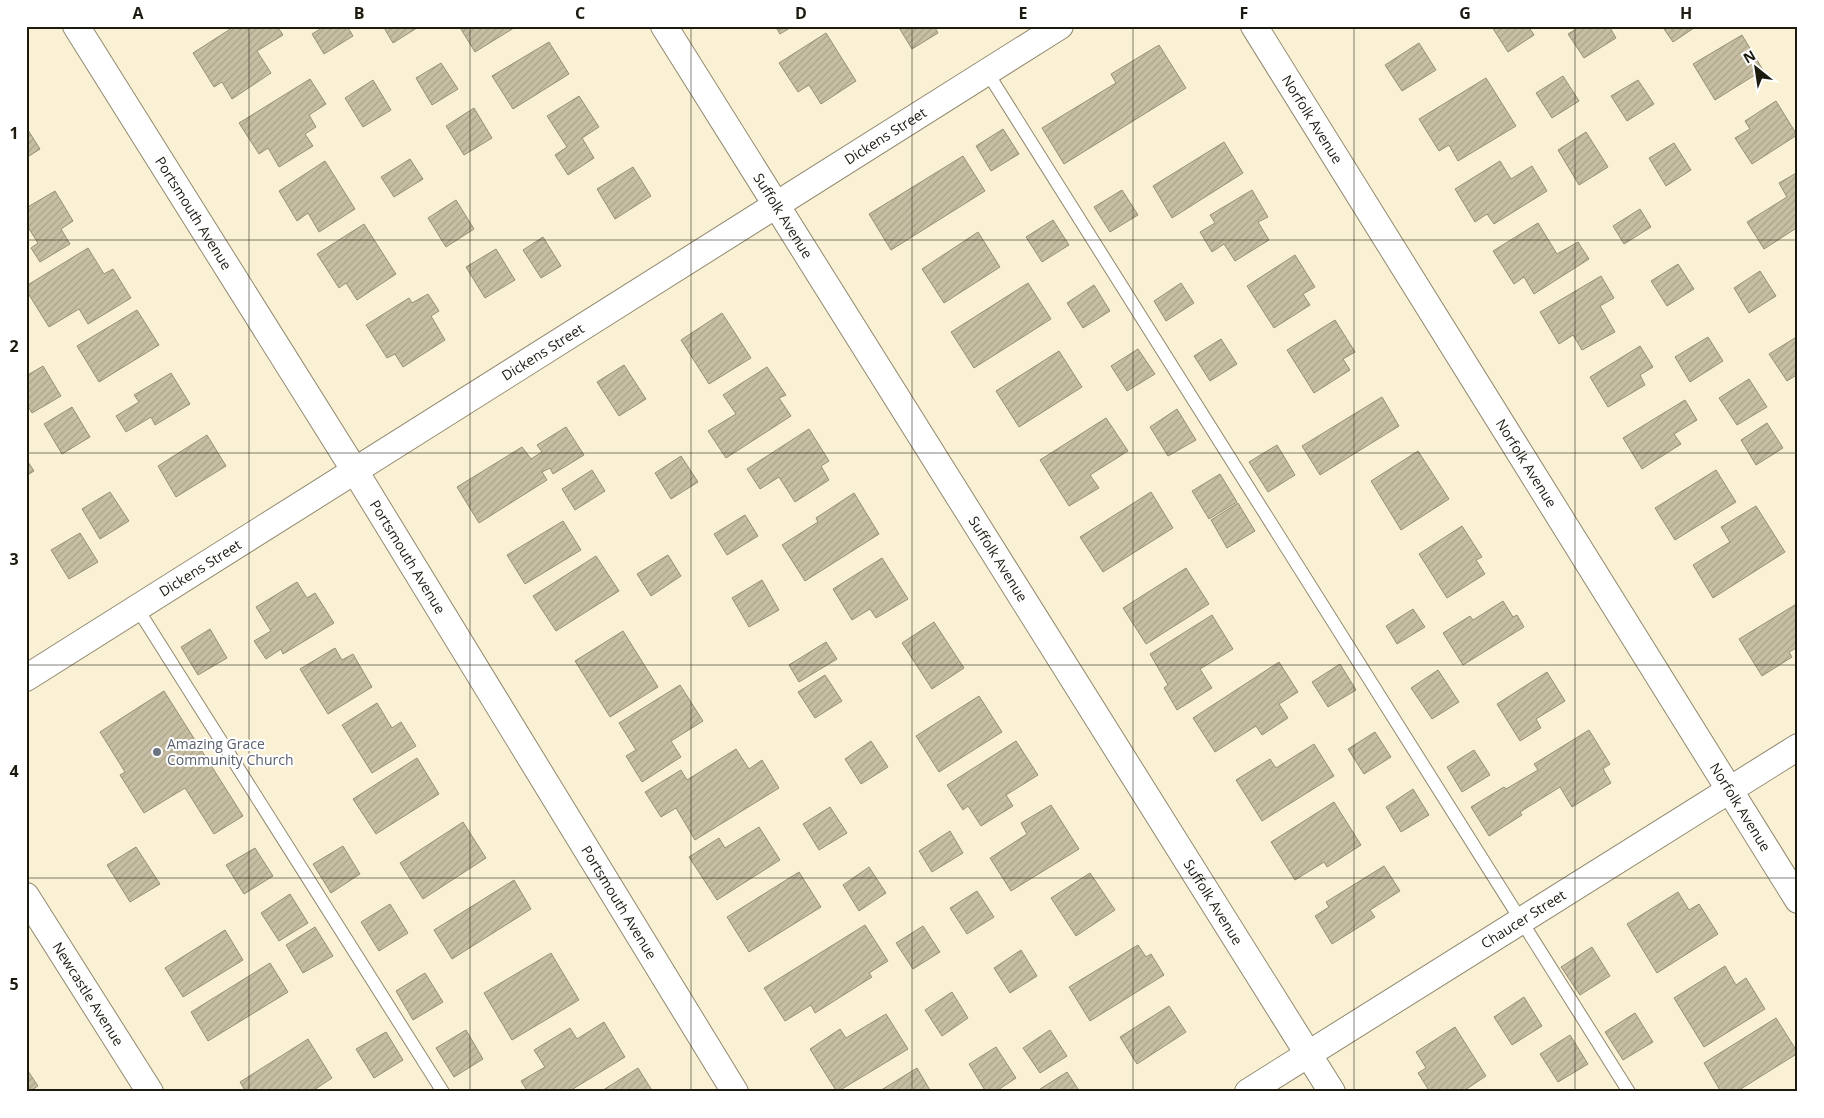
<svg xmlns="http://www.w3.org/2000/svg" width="1824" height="1118" viewBox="0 0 1824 1118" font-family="'Open Sans',sans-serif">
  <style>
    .building { fill: url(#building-hatch); stroke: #989076 }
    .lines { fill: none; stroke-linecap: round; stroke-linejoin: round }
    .lane-casing { stroke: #91896f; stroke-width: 14 }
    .street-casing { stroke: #91896f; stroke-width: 28 }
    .lane { stroke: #fff; stroke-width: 12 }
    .street { stroke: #fff; stroke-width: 26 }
    .grid { fill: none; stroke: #1d1a10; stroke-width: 1; stroke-opacity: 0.55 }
    .worship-dot { fill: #6b7280; stroke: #fff; stroke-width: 2 }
    .labels { text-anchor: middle; stroke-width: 4; stroke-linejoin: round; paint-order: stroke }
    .street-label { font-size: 14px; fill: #1d1a10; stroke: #fff }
    .worship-label { font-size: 14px; fill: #5b616d; stroke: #fff; text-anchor: start }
    .neatline { fill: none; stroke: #1d1a10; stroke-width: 2 }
    .grid-label { font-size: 16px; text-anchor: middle; font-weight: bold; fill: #1d1a10 }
  </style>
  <defs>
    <pattern id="building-hatch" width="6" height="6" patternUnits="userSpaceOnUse" patternTransform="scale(1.25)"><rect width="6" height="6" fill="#c7bea3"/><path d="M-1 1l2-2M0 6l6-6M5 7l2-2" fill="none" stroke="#aaa38b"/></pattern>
  </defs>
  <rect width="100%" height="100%" fill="#faf1d5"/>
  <path class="building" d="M235,26H277L283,35L257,51L271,73L232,99L222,82L214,87L193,53Z
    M325,26H347L353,36L324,54L312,34Z
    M383,26H420L393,43Z
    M459,26H517L475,52Z
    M775,26H793L780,34Z
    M898,26H934L938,33L912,49Z
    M1493,26H1528L1534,35L1508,52L1492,27Z
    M1581,26H1609L1616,38L1584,58L1568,34Z
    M1662,26H1697L1673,42Z
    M826,33L856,81L821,104L809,85L798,92L779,63Z
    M1742,35L1763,70L1715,100L1693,64Z
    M549,42L569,74L513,109L492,76Z
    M1419,43L1436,70L1402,91L1385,65Z
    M1159,45L1186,88L1064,164L1042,128L1116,83L1111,74Z
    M441,63L458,89L432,105L416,78Z
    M1563,76L1579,101L1552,118L1536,93Z
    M1486,78L1516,126L1458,161L1449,145L1439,151L1419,119Z
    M310,79L326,104L309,115L316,127L305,134L313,146L279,167L268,148L259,154L239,123Z
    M373,80L391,110L363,127L345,98Z
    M1638,80L1654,104L1627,121L1611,96Z
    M579,96L599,127L582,138L594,158L568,175L555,155L567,147L547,116Z
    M1776,101L1797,135L1752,164L1735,138L1750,129L1745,121Z
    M474,108L492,138L464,155L446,126Z
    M26,127L40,149L26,158Z
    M1003,129L1019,154L991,171L976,146Z
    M1586,132L1608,167L1579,185L1558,150Z
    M1224,142L1243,173L1172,218L1153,186Z
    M1674,143L1691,170L1666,186L1649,158Z
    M963,156L985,191L891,250L869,214Z
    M410,159L423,179L394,197L381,177Z
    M325,161L355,209L319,232L308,213L297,221L279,191Z
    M1500,161L1511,179L1532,166L1547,191L1494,224L1487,214L1475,222L1455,189Z
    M633,167L651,196L615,219L597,189Z
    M1798,172V227L1764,249L1747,222L1787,197L1779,183Z
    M1122,190L1138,215L1110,232L1094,207Z
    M1252,190L1268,217L1258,222L1269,240L1235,261L1224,244L1212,252L1200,232L1215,223L1210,215Z
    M55,191L73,221L61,229L70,244L40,262L31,248L38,243L26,224V208Z
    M456,200L474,229L446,247L428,218Z
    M1640,209L1651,227L1624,244L1613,226Z
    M1053,220L1069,245L1042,262L1026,237Z
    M1538,223L1557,254L1578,242L1589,259L1534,294L1524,277L1514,284L1493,251Z
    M364,224L396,274L357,300L346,283L339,288L317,254Z
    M978,232L1000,267L944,303L922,269Z
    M543,237L561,266L541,278L523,250Z
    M88,248L104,274L113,269L131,298L88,324L79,309L49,327L26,290V286Z
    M496,249L515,280L485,298L466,267Z
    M1295,255L1315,287L1303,294L1310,305L1274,328L1247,286Z
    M1678,264L1694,289L1667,306L1651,281Z
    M1760,271L1776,296L1749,313L1734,288Z
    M1601,276L1614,298L1600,306L1615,332L1582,350L1573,335L1559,344L1540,312Z
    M1028,283L1051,319L974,368L951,332Z
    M1181,283L1194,303L1166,321L1154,301Z
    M1094,285L1110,311L1083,328L1067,303Z
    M428,294L439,311L431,316L445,340L403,367L395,354L387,358L366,325L409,298L412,303Z
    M137,310L159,345L99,382L77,346Z
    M722,313L751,358L709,384L681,340Z
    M1335,320L1355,352L1343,359L1350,370L1314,393L1287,350Z
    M1798,336V374L1787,381L1769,354Z
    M1708,337L1723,361L1690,382L1675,357Z
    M1221,339L1237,364L1210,381L1194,356Z
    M1640,346L1653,367L1640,375L1645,385L1608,407L1590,377Z
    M1138,349L1155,374L1127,391L1111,366Z
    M1059,351L1082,387L1019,427L996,391Z
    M624,365L646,399L619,416L597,382Z
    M43,366L61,396L32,413L26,403V376Z
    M767,367L786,395L779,398L791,416L726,458L708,431L736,414L723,395Z
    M171,373L190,404L155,425L151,417L126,432L116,416L139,402L134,395Z
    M1749,379L1767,407L1737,425L1719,398Z
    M1382,397L1399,426L1320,475L1302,446Z
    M1685,400L1697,420L1674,434L1681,444L1642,469L1623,438Z
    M72,407L90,437L62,454L44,424Z
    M1177,409L1196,440L1168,456L1150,427Z
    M1106,418L1128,451L1090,475L1099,488L1069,506L1040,460Z
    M1767,423L1783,448L1756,465L1741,440Z
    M566,427L584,455L553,474L550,468L542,472L547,480L479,523L457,487L522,447L531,459L542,452L537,445Z
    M809,429L829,461L821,466L829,480L795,502L779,477L760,489L747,469Z
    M207,435L226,466L176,497L158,466Z
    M1277,445L1295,475L1268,492L1249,462Z
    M1418,451L1449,499L1401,530L1371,481Z
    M681,456L698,482L671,499L655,473Z
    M26,459L34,471L26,476Z
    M592,470L605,491L575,510L562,489Z
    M1716,470L1736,502L1675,540L1655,508Z
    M1220,474L1237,502L1209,519L1192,491Z
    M110,492L129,521L100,539L82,509Z
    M1151,492L1173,528L1103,572L1080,537Z
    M854,493L879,534L805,581L782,545L818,522L816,518Z
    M1238,503L1255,531L1227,548L1211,520Z
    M1756,506L1785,552L1713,598L1693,565L1730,542L1721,527Z
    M745,515L758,536L727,555L714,534Z
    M563,521L581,550L525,584L507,555Z
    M1462,526L1482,557L1476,560L1485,574L1447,598L1419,554Z
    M80,533L98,562L69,579L51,550Z
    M668,555L681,576L651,596L637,574Z
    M596,556L619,591L556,631L533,596Z
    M882,558L908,599L876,618L870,609L852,620L833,589Z
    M1186,568L1209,604L1146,644L1123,608Z
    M762,580L779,610L749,627L732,598Z
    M297,582L307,598L315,593L334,623L283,654L281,649L266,659L254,641L271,631L256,607Z
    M1503,601L1513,617L1517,615L1524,627L1463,665L1443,633L1470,616L1473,620Z
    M1798,603V647L1789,652L1792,657L1762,676L1739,639Z
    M1413,609L1425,627L1397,644L1386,626Z
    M1212,615L1233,649L1200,669L1212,688L1177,710L1164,688L1168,685L1150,654Z
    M934,622L964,668L932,689L902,643Z
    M210,629L227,658L198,675L181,647Z
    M623,631L658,687L610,717L575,661Z
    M826,642L837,659L799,682L789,665Z
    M335,648L342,660L353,654L372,687L328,714L300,669Z
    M1279,662L1298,692L1279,704L1288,718L1262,735L1256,726L1215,752L1193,718Z
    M1340,664L1356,690L1328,707L1312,682Z
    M1438,670L1459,702L1432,719L1411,688Z
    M1547,672L1565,701L1536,719L1541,728L1520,741L1497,704Z
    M825,675L842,701L815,718L798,692Z
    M680,685L703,721L671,741L681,757L642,782L626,756L636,750L619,723Z
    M164,691L243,816L214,834L185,788L144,813L120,775L125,772L100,732Z
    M979,696L1002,732L939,772L916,736Z
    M377,703L392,728L401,722L416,746L372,773L342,725Z
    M1589,730L1610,764L1603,769L1611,783L1572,807L1560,787L1520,812L1522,815L1489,836L1471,807L1504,787L1506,789L1538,770L1534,764Z
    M1375,732L1391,757L1364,774L1348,749Z
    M871,741L888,767L861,784L845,759Z
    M1016,741L1038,775L1006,795L1013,806L981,826L968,806L963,810L947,785Z
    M1314,744L1334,776L1262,821L1236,780L1270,759L1276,768Z
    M736,749L749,769L762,760L779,788L695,840L676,808L661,817L645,792L681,770L687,780Z
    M1474,750L1490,775L1462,792L1447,767Z
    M417,758L439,794L376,834L353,799Z
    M1413,789L1429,815L1401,832L1386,807Z
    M1334,802L1361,845L1327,867L1324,862L1295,880L1271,842Z
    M1051,805L1079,849L1011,891L990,858L1027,834L1021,823Z
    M830,807L847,833L819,850L803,824Z
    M463,822L486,858L423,899L400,863Z
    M759,827L780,860L717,900L689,857L719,838L725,848Z
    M950,831L963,853L932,872L919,851Z
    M343,846L360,874L331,893L313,864Z
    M136,847L160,884L130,902L107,865Z
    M255,848L273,876L244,894L226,865Z
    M1384,866L1400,891L1370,910L1375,917L1332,944L1315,916L1329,907L1326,902Z
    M869,867L886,893L859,911L843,885Z
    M799,872L821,907L749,952L727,917Z
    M1090,873L1115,910L1076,936L1051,898Z
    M514,880L531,909L452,959L434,930Z
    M977,891L994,917L967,934L950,908Z
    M1678,892L1689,910L1699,904L1718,934L1657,973L1627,924Z
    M290,894L308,923L279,941L261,913Z
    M390,904L408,933L379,951L361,922Z
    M865,925L888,961L869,973L872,977L815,1013L811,1005L785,1021L764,988Z
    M923,926L940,952L913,969L896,943Z
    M315,927L333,956L303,973L286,945Z
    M225,930L243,960L183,997L165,968Z
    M1138,945L1146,957L1151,954L1164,975L1090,1021L1069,987Z
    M1592,947L1610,976L1580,995L1561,967Z
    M1021,950L1037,976L1010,993L994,968Z
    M551,953L579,1000L512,1040L484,993Z
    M270,963L288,992L208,1041L191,1012Z
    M1725,966L1736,985L1746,978L1765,1009L1704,1047L1674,998Z
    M425,973L443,1002L413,1020L396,991Z
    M952,992L968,1018L942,1036L925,1010Z
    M1524,997L1542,1026L1512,1045L1494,1017Z
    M1169,1006L1186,1032L1137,1064L1120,1037Z
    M1635,1013L1653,1042L1623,1060L1605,1032Z
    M886,1014L908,1049L837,1092L810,1049L840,1029L846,1038Z
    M1776,1018L1798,1053L1736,1092H1721L1704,1063Z
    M604,1022L625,1057L568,1092H528L521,1081L545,1067L534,1050L570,1028L577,1039Z
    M1455,1027L1486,1076L1462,1092H1430L1418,1073L1426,1068L1416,1052Z
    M466,1030L483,1059L454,1077L436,1048Z
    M1050,1030L1067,1056L1040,1073L1023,1048Z
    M386,1032L403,1060L374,1078L356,1049Z
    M1570,1035L1588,1064L1558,1082L1540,1054Z
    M308,1039L332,1078L311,1092H246L240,1082Z
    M996,1047L1016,1078L995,1092H986L969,1064Z
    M26,1068L38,1086L29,1092H26Z
    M638,1068L653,1092H600Z
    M917,1068L931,1092H878Z
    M1067,1072L1080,1092H1041L1040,1089Z"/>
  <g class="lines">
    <defs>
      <path id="lane" d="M987,72L1629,1092
        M137,608L443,1092"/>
      <g id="street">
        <path id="s1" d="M76,26L355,471L735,1092"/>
        <path id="s2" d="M664,26L1332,1092"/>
        <path id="s3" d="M1254,26L1798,900"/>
        <path id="s4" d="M26,678L1060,26"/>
        <path id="s5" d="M26,896L150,1092"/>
        <path id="s6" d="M1248,1092L1798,747"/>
      </g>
    </defs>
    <use href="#lane" class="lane-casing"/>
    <use href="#street" class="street-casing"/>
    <use href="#lane" class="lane"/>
    <use href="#street" class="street"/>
  </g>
  <path class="grid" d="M249,26V1092M470,26V1092M691,26V1092M912,26V1092M1133,26V1092M1354,26V1092M1575,26V1092M26,240H1798M26,453H1798M26,665H1798M26,878H1798"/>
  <circle class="worship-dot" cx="157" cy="752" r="5"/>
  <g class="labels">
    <g class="street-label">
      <text dy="5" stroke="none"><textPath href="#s3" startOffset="110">Norfolk Avenue</textPath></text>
      <text dy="5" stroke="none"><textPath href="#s4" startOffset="1016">Dickens Street</textPath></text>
      <text dy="5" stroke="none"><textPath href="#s1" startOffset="221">Portsmouth Avenue</textPath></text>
      <text dy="5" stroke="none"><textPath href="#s2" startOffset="224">Suffolk Avenue</textPath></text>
      <text dy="5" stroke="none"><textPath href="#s4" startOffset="611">Dickens Street</textPath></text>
      <text dy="5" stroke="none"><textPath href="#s3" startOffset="515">Norfolk Avenue</textPath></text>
      <text dy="5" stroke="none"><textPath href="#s1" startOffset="626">Portsmouth Avenue</textPath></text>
      <text dy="5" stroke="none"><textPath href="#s2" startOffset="629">Suffolk Avenue</textPath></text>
      <text dy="5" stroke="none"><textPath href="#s4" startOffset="206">Dickens Street</textPath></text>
      <text dy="5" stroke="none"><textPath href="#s3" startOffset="920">Norfolk Avenue</textPath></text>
      <text dy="5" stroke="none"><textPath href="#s2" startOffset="1034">Suffolk Avenue</textPath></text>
      <text dy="5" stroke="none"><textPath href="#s1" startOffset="1031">Portsmouth Avenue</textPath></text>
      <text dy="5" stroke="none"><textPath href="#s6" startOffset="325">Chaucer Street</textPath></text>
      <text dy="5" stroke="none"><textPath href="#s5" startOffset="116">Newcastle Avenue</textPath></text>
    </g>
    <g class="worship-label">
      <text x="167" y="749">Amazing Grace<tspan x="167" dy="16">Community Church</tspan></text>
    </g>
  </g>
  <rect width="1824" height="1118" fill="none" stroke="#ffffff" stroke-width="55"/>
  <g transform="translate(1756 68) rotate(330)" stroke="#ffffff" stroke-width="4" paint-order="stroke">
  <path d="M0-4L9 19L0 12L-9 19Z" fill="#1d1a10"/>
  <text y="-8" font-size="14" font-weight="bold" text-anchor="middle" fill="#1d1a10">N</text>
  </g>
  <rect x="28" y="28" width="1768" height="1062" class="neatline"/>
  <g class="grid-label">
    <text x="138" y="19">A</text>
    <text x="359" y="19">B</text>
    <text x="580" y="19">C</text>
    <text x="801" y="19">D</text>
    <text x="1023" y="19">E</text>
    <text x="1244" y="19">F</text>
    <text x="1465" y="19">G</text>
    <text x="1686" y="19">H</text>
    <text x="14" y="139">1</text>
    <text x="14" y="352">2</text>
    <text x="14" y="565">3</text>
    <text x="14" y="777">4</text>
    <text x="14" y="990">5</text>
  </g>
</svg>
